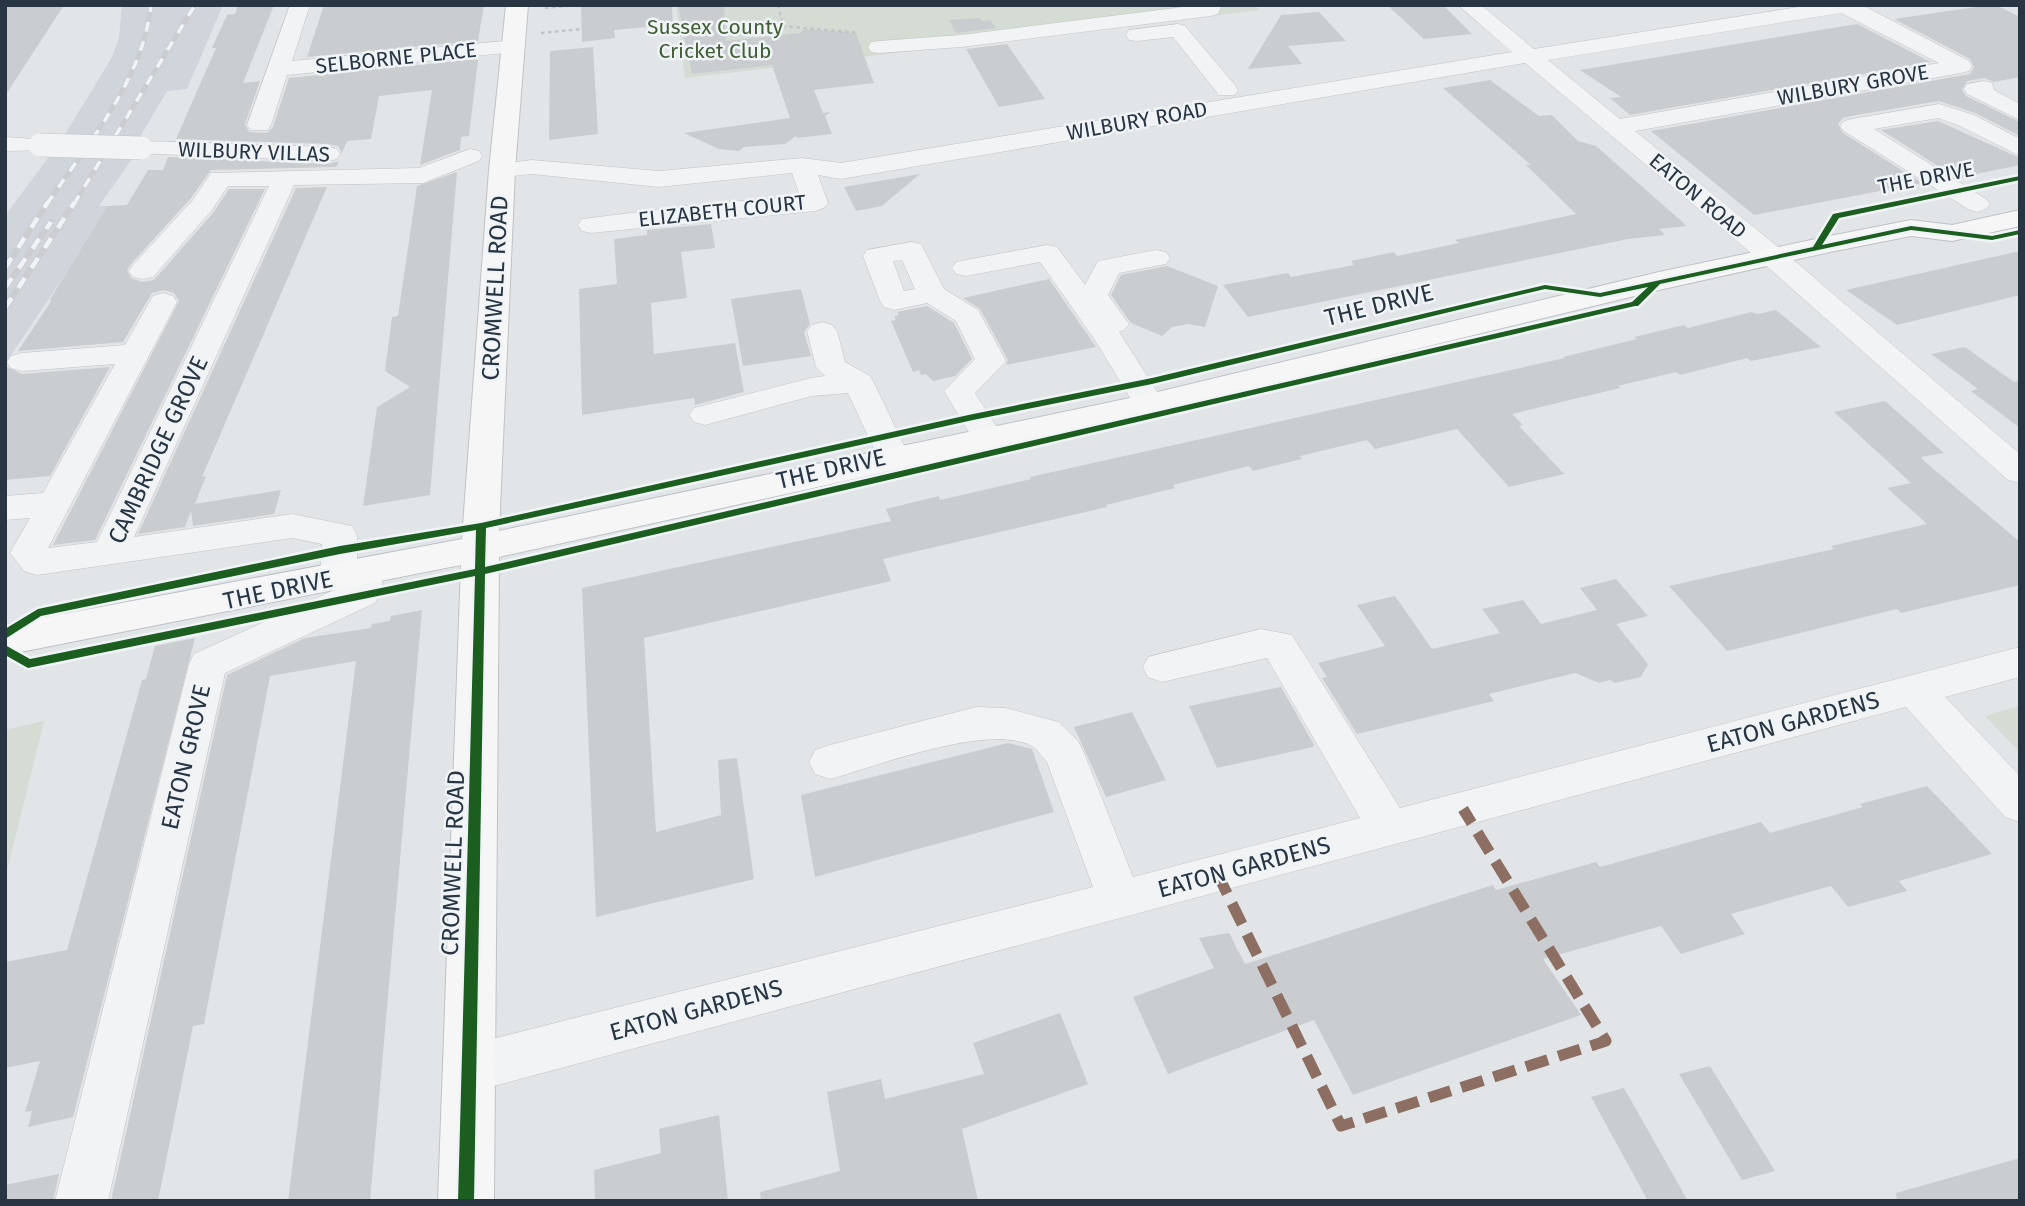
<svg xmlns="http://www.w3.org/2000/svg" width="2025" height="1206" viewBox="0 0 2025 1206" font-family="'Fira Sans',sans-serif">
  <style>
    .built { fill: #d0d5db }
    .green { fill: #d4dcd3 }
    .building { fill: #cacdd0 }
    .lines { fill: none; stroke-linecap: round; stroke-linejoin: round }
    .minor-casing { stroke: #c0c3c6; stroke-width: 1 }
    .major-casing { stroke: #bec2c6; stroke-width: 2 }
    .path { stroke: #c1c5c8; stroke-width: 2.5; stroke-dasharray: 3.5 3.5; stroke-linecap: butt }
    .minor { fill: #f2f3f4; fill-rule: evenodd }
    .major { fill: #f6f6f7; fill-rule: evenodd }
    .rail-far1-casing { stroke: #cbcdcf; stroke-width: 5 }
    .rail-casing { stroke: #cbcdcf; stroke-width: 6 }
    .rail-far1 { stroke: #f0f4f7; stroke-width: 3.5; stroke-dasharray: 10; stroke-linecap: butt }
    .rail { stroke: #f0f4f7; stroke-width: 4.5; stroke-dasharray: 12; stroke-linecap: butt }
    .minor-bridge-casing { stroke: #c0c3c6; stroke-width: 24; stroke-linecap: butt }
    .minor-bridge { stroke: #f2f3f4; stroke-width: 23 }
    .quiet { stroke: #8d6e63; stroke-width: 11; stroke-dasharray: 23 11; stroke-linecap: butt }
    .cycleway-casing { stroke: #f0f4f7; stroke-width: 5 }
    .cycleway { fill: #1b5e20; fill-rule: evenodd }
    .labels { text-anchor: middle; stroke-width: 5; stroke-linejoin: round; paint-order: stroke }
    .far-park-label { font-size: 21px; fill: #425e35; stroke: #f0f4f7 }
    .far-street-label { font-size: 21px; fill: #283542; stroke: #f0f4f7 }
    .street-label { font-size: 24px; fill: #283542; stroke: #f0f4f7 }
  </style>
  <rect width="100%" height="100%" fill="#e2e5e8"/>
  <path class="built" d="M122,5H223L187,89L167,91L138,140L62,139L111,59L119,38Z
    M50,155L134,156L99,206H107L64,276L5,364V216Z"/>
  <path class="green" d="M676,5H1255L1260,10L685,78Z
    M2020,706V752L1985,716Z
    M44,721L5,879V730Z"/>
  <path class="building" d="M5,5H64L5,96Z
    M238,5H274L243,83L260,81L245,124L249,132L267,133L273,127L289,78L476,59L478,60L469,136L461,137L460,150L420,165L432,90L379,96L371,139L347,141L342,153L338,146L328,144L176,139L216,48H212L227,15L235,14Z
    M324,5H484L478,41L307,57Z
    M581,5H672L673,25L614,30L615,38L582,42Z
    M678,5H724L726,41L800,33L805,29L856,33L874,83L814,90L823,113L831,112L825,116L832,134L797,138L796,136L785,144L744,147L739,151L719,149L684,133L790,118L772,65L692,74Z
    M1387,5H1443L1472,34L1424,39Z
    M1989,5H1996L2020,17V77L1994,82L1984,78L1967,81L1962,90L1966,96L2020,122V136L1975,113L1939,101L1851,116L1843,118L1838,124L1843,133L1922,183L1754,215L1651,131L1970,74L1974,67L1970,59L1894,19Z
    M1319,12L1346,41L1288,46L1302,64L1248,69L1281,15Z
    M980,18L982,21L990,20L996,28L956,33L949,20Z
    M1857,24L1931,62L1630,115L1610,98L1621,97L1580,70Z
    M1007,44L1045,99L999,107L966,49Z
    M593,47L598,134L549,140L550,51Z
    M1490,80L1539,116L1552,115L1578,141L1596,146L1687,226L1659,229L1665,235L1628,239L1248,317L1223,285L1288,273L1291,277L1354,265L1351,261L1394,252L1397,256L1459,243L1455,240L1576,214L1526,165H1531L1443,88Z
    M1938,121L2020,158V165L1957,178L1881,130Z
    M168,157L328,164L339,161L336,167L211,170L191,198L131,264L127,270L131,278L142,282L154,280L213,213L229,189H265L95,540L53,545L179,301L174,293L164,290L152,293L123,342L18,351L52,300L49,301L107,206L127,205L148,170H163Z
    M457,172L430,495L363,506L377,407L410,387L385,371L392,317L398,316L417,186Z
    M920,174L882,206L856,211L844,187Z
    M327,187L202,477L206,476L195,504L281,490L274,514L193,526L191,511L185,527L138,534L296,188Z
    M711,224L715,248L681,252L687,298L651,303L654,354L735,343L744,392L695,405L694,398L582,415L579,289L617,284L614,239L647,235V230Z
    M2020,251V295L1897,325L1846,290Z
    M1167,266L1218,286L1205,327L1188,324L1172,327L1162,336L1131,323L1111,295L1121,275Z
    M1049,279L1096,347L1006,365L1008,360L980,309L963,298Z
    M801,289L810,324L804,332L811,356L743,366L731,299Z
    M927,306L954,323L972,359L955,376L933,381L926,374L921,375L919,370L913,372L891,321L896,320L894,316L899,315L897,312Z
    M1776,310L1821,347L1751,361L1747,358L1680,375L1676,372L1618,386L1620,388L1512,414L1523,425L1519,426L1564,474L1509,487L1457,429L1375,449L1367,440L1300,456L1302,459L1253,471L1249,466L1173,485L1175,488L1106,505L1107,507L883,559L891,581L644,638L656,832L721,815L718,760L737,758L754,879L596,917L582,588L891,521L886,509L939,496L940,500L1031,479L1030,477L1565,358L1563,357L1637,339L1634,337L1684,325L1688,328L1751,312L1758,314Z
    M1965,347L2014,382L2020,381V428L1971,391L1978,389L1931,354Z
    M7,367L22,374L110,367L50,476L5,480Z
    M1885,401L1944,453L1921,457L1923,460L2020,542V585L1901,613L1897,609L1727,651L1669,586L1834,549L1831,546L1927,524L1887,488L1911,483L1834,412Z
    M1616,579L1648,616L1616,624L1648,664L1641,677L1615,683L1610,680L1599,683L1575,673L1489,694L1494,701L1357,734L1322,678L1327,677L1318,663L1385,646L1357,605L1395,596L1432,649L1500,633L1482,609L1523,600L1541,624L1597,610L1580,588Z
    M422,610L370,1201H288L356,661L270,676L204,1024L193,1026L158,1201H111L227,675L305,638L371,628L372,624L390,621L391,616Z
    M195,638L73,1117L28,1127L32,1111L25,1112L40,1061L5,1068V962L67,950L142,680L146,679L155,646Z
    M1281,687L1314,745L1313,747L1217,768L1189,706Z
    M1132,712L1166,780L1106,797L1074,727Z
    M1008,743L1032,749L1054,812L815,877L801,795Z
    M1927,786L1992,854L1899,881L1907,891L1848,907L1831,886L1731,914L1745,934L1681,954L1661,926L1543,959L1581,1015L1353,1095L1314,1020L1168,1074L1133,997L1214,968L1199,938L1229,933L1245,964L1493,885L1496,890L1596,862L1600,867L1761,822L1770,833L1863,807L1860,804Z
    M1060,1013L1088,1084L962,1129L978,1201H761L760,1192L840,1171L827,1092L881,1079L885,1099L984,1074L973,1043Z
    M1710,1066L1775,1171L1742,1180L1679,1074Z
    M1624,1088L1688,1201H1648L1591,1097Z
    M719,1115L728,1201H595L594,1170L661,1153L659,1129Z
    M2020,1158V1201H1897L1896,1193Z
    M59,1174L53,1201H5V1185Z"/>
  <g class="lines">
    <defs>
      <path id="minor" d="M290,5H310L292,61L514,40L522,41L525,46L522,51L514,52L287,75L271,125L267,130H251L247,125Z
        M1199,5H1222L1218,14L1211,16L961,47L879,53L871,52L868,47L871,42L879,41L961,35Z
        M1458,5H1481L1534,49L1811,5H1862L1969,61L1972,66L1969,71L1961,73L1635,131L1783,251L2020,454V483L2008,480L1763,263L1525,63L841,179L818,175L828,203L824,208L815,211L591,233L582,231L578,225L582,219L703,204L800,196L792,173L659,187L532,174L502,177L493,175L490,170L493,165L532,160L659,171L802,158L841,163L1512,52ZM1841,13L1939,63L1620,119L1548,60Z
        M1178,24L1185,26L1235,85L1238,90L1235,95H1219L1173,37L1137,41L1129,40L1126,35L1129,30Z
        M1984,81L1992,83L1994,90L2020,104V120L1967,94L1964,89L1967,84Z
        M1939,104L1974,115L2020,139V156L1958,125L1938,118L1874,129L1986,199L1990,204L1986,209L1977,212L1968,209L1844,131L1840,126L1844,121L1852,119Z
        M5,137L49,140L52,145L49,150L5,151Z
        M141,141L328,147L337,149L340,154L337,159L328,161L132,153L129,148L132,143Z
        M470,149L479,151L482,156L479,161L423,183L294,185L134,537L292,514L352,526L357,535V560L366,557L379,561C386,574 382,590 375,603L225,673L108,1201H55L189,664L194,654L345,585L338,587L325,583L320,574L322,544L292,538L37,575L24,571L10,553L30,518L5,520V496L43,493L115,364L22,371L11,368L7,362L11,356L22,353L125,345L153,296L163,293L173,296L177,302L48,548L97,542L269,186H228L211,211L153,277L143,279L133,277L129,271L133,265L193,200L211,173L419,168Z
        M911,242L921,244L944,289L978,310L1006,361L975,393L1003,437L998,444L987,447L976,444L944,391L975,359L956,321L927,303L894,310L884,307L880,301L863,256L867,250ZM902,260L915,289L904,291L893,261Z
        M1047,245L1057,247L1085,285L1098,261L1156,250L1166,252L1170,258L1166,264L1119,273L1108,295L1129,324L1124,330L1119,332L1165,404L1160,411L1149,414L1138,411L1095,340L1040,262L966,276L956,274L952,268L956,262L966,260Z
        M822,322L832,325L837,331L845,362L870,376L874,383L910,458L906,466L894,469L882,466L848,393L812,396L705,425L694,422L689,415L694,408L811,378L825,376L816,367L807,331L812,325Z
        M1261,629L1292,635L1400,808L2020,647V677L1945,697L2020,776V822L2005,817L1906,707L468,1093L451,1086L443,1069L451,1052L468,1045L1093,887L1047,762C1042,757 1037,749 1032,746C988,723 877,766 830,779L815,774L809,762L815,750L830,745L976,707L1005,708L1059,722L1078,741L1084,753L1133,877L1360,818L1267,658L1162,682L1148,677L1143,667L1148,657Z"/>
      <path id="major" d="M506,5H528L515,170L499,531L1149,394L1659,272L1830,236L1911,220L1952,225L2020,210V226L1952,241L1911,236L1830,252L1659,290L1149,414L499,557L494,1201H438L461,565L5,655V625L462,539L489,170Z"/>
    </defs>
    <use href="#minor" class="minor-casing"/>
    <use href="#major" class="major-casing"/>
    <path class="path" d="M778,5L783,26L859,33
      M545,8L576,5
      M541,33L582,29"/>
    <use href="#minor" class="minor"/>
    <use href="#major" class="major"/>
    <defs>
      <path id="rail-far1" d="M47,204C88,143 143,80 151,5
        M74,204L195,5"/>
      <path id="rail" d="M5,268L48,202
        M5,288L51,222
        M5,308L75,202"/>
    </defs>
    <use href="#rail-far1" class="rail-far1-casing"/>
    <use href="#rail" class="rail-casing"/>
    <use href="#rail-far1" class="rail-far1"/>
    <use href="#rail" class="rail"/>
    <defs>
      <path id="minor-bridge" d="M40,145L141,148"/>
    </defs>
    <use href="#minor-bridge" class="minor-bridge-casing"/>
    <use href="#minor-bridge" class="minor-bridge"/>
    <path class="quiet" d="M1217,873L1341,1126L1606,1041L1463,809"/>
    <defs>
      <path id="cycleway" d="M2020,176V180L1839,218L1822,245L1911,226L1992,236L2020,230V234L1992,240L1911,230L1660,284L1638,306H1635L485,574L474,1201H458L475,576L28,668L5,655V645L30,659L475,569L476,530L340,554L41,616L5,639V629L38,609L340,546L481,523L973,414L1152,378L1545,285L1600,293L1813,247L1833,214ZM1648,287L1632,302L485,567L486,528L973,420L1152,384L1545,289L1600,297Z"/>
    </defs>
    <use href="#cycleway" class="cycleway-casing"/>
    <use href="#cycleway" class="cycleway"/>
  </g>
  <g class="labels">
    <g class="far-park-label">
      <text x="715" y="34">Sussex County<tspan x="715" dy="24">Cricket Club</tspan></text>
    </g>
    <g class="far-street-label">
      <text transform="translate(396 58) rotate(-6)" y="7">SELBORNE PLACE</text>
      <text transform="translate(1853 85) rotate(-10)" y="7">WILBURY GROVE</text>
      <text transform="translate(1137 121) rotate(-10)" y="7">WILBURY ROAD</text>
      <text transform="translate(254 152) rotate(2)" y="7">WILBURY VILLAS</text>
      <text transform="translate(1926 178) rotate(-11)" y="7">THE DRIVE</text>
      <text transform="translate(1698 196) rotate(40)" y="7">EATON ROAD</text>
      <text transform="translate(722 211) rotate(-6)" y="7">ELIZABETH COURT</text>
    </g>
    <g class="street-label">
      <text transform="translate(495 288) rotate(-87)" y="8">CROMWELL ROAD</text>
      <text transform="translate(1379 305) rotate(-14)" y="8">THE DRIVE</text>
      <text transform="translate(158 450) rotate(-65)" y="8">CAMBRIDGE GROVE</text>
      <text transform="translate(831 469) rotate(-13)" y="8">THE DRIVE</text>
      <text transform="translate(278 590) rotate(-12)" y="8">THE DRIVE</text>
      <text transform="translate(1793 722) rotate(-15)" y="8">EATON GARDENS</text>
      <text transform="translate(186 757) rotate(-77)" y="8">EATON GROVE</text>
      <text transform="translate(453 863) rotate(-88)" y="8">CROMWELL ROAD</text>
      <text transform="translate(1244 867) rotate(-15)" y="8">EATON GARDENS</text>
      <text transform="translate(696 1010) rotate(-15)" y="8">EATON GARDENS</text>
    </g>
  </g>
  <rect width="2025" height="1206" fill="none" stroke="#283542" stroke-width="14"/>
</svg>
